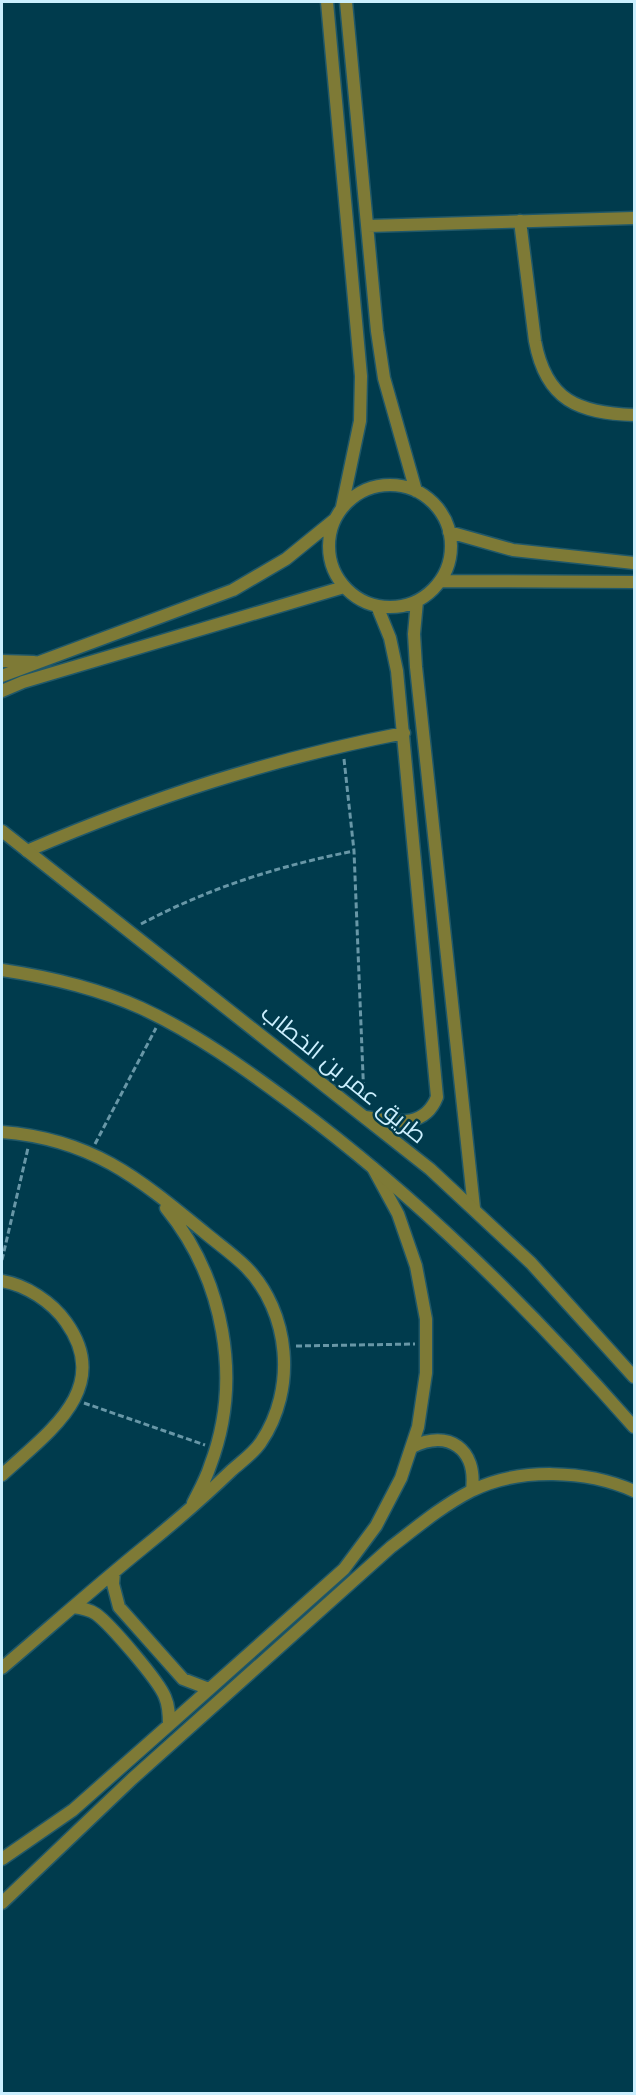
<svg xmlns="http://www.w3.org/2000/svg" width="636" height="2095" viewBox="0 0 636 2095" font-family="Spectral,Cairo,serif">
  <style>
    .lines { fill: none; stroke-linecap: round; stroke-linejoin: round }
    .minor-casing { stroke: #205869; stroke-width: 15 }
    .tertiary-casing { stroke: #205869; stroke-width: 15 }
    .path { stroke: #6897a7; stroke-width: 3; stroke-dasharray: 6 3; stroke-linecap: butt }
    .minor { stroke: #7e7a36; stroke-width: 12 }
    .tertiary { stroke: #7e7a36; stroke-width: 12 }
    .labels { text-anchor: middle; stroke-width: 5; stroke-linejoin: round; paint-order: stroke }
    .street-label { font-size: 24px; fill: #cbeffe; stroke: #003b4d }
  </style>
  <rect width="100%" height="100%" fill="#003b4d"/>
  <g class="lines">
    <defs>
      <path id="minor" d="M327,2L361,376L360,421L342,507
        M346,2L377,331L384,378L416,491
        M520,221L535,341C546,401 579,413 634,415
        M368,226L634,218
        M329 546a61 61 0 1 1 122 0a61 61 0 1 1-122 0Z
        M449,532L513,550L634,563
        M440,581L634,582
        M417,601L414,634L416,667L474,1208
        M2,661L34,662
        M2,676L233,590L286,559L334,520
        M2,691L23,682L344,587
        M27,851C153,797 270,759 404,733
        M365,1117C393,1121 424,1130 437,1097L397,671L390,638L377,606
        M2,1132C91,1139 137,1177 204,1232C217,1243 233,1254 246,1267C290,1312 297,1389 261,1442C254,1453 241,1462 232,1470C203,1498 174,1523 143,1548C95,1587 49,1628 2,1668
        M166,1208C224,1279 243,1380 210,1466C206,1479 199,1491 193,1503
        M2,1281C26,1285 52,1302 66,1322C114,1389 47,1433 2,1475
        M412,1447C449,1429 477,1449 472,1490
        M114,1572L113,1584L119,1607L183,1679L209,1689
        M73,1607C81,1608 89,1609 96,1614C110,1624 159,1681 165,1697C169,1706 169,1715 169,1725
        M2,1859L73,1810L169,1725L344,1569L376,1526L401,1478L418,1427L426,1373V1319L416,1266L398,1214L373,1168
        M2,1903L132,1779L391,1547C417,1527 442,1506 471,1491C519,1467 587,1470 634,1491"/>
      <path id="tertiary" d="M2,831L430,1169L531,1263L634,1377
        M2,970C49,977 97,988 141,1008C195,1033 244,1068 291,1103C418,1197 530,1309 634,1427"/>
    </defs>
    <use href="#minor" class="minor-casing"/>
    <use href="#tertiary" class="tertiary-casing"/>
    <path class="path" d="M344,759L354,851L364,1100
      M141,924C209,888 278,866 354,851
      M95,1144L156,1028
      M2,1260L28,1148
      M296,1346L415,1344
      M84,1403L205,1445"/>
    <use href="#minor" class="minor"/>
    <use href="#tertiary" class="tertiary"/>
  </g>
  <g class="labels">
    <g class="street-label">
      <text transform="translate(344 1074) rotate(39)" y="8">طريق عمر بن الخطاب</text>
    </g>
  </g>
  <rect width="636" height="2095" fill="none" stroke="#cbeffe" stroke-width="6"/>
</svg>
